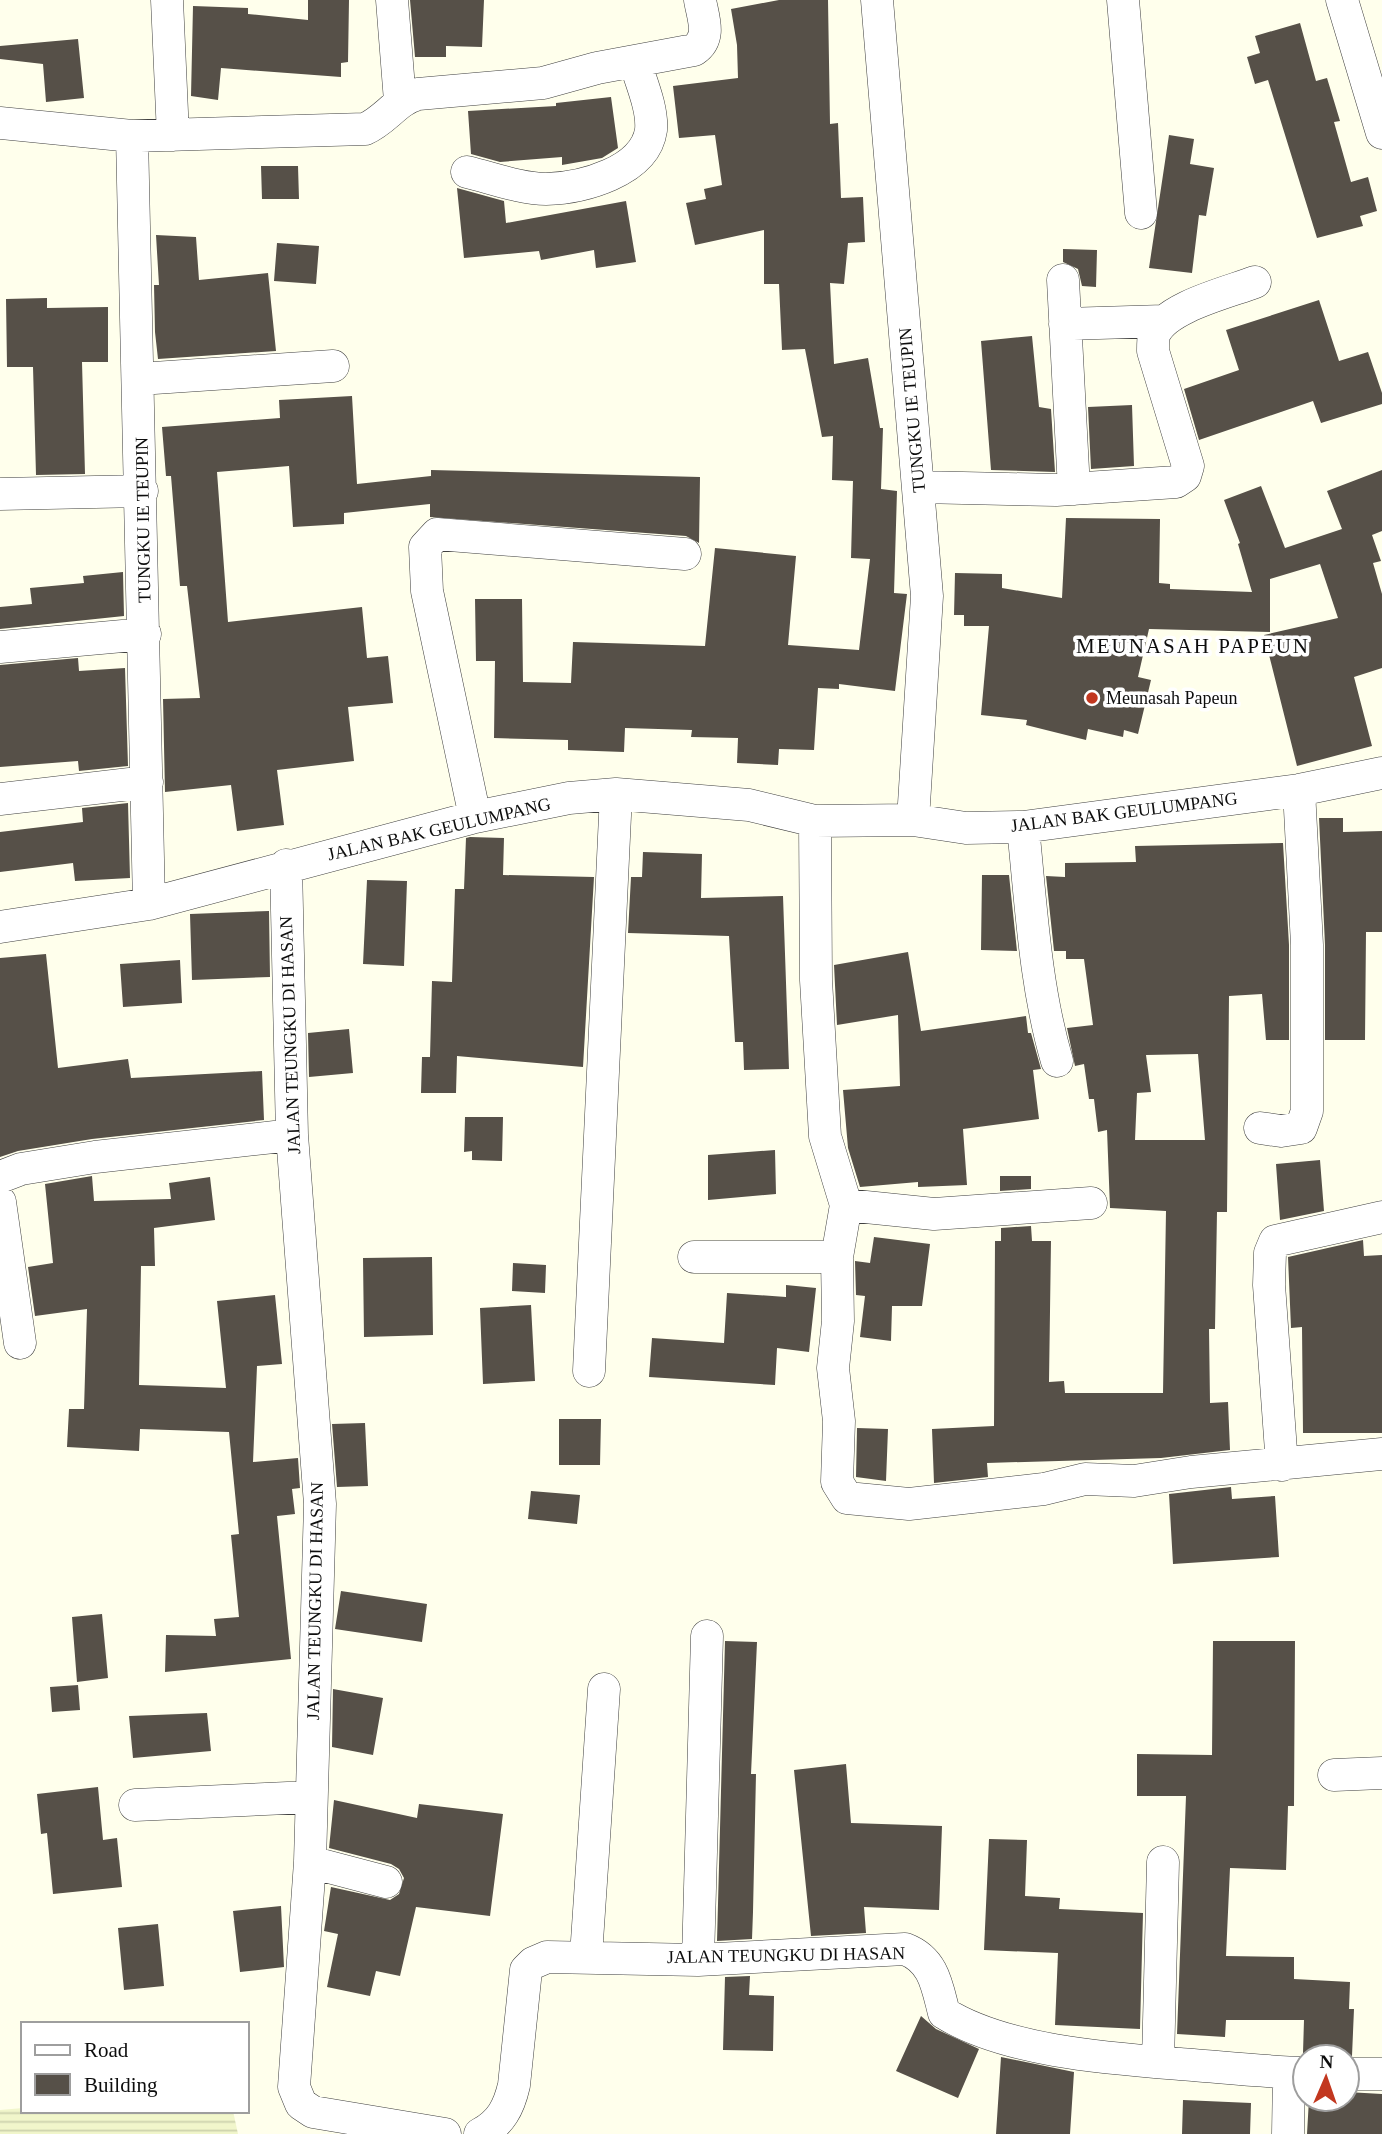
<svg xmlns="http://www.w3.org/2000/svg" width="1382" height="2134" viewBox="0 0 1382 2134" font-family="'Times New Roman',serif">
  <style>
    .farmland { fill: url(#farmland-rules) }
    .building { fill: #565048; fill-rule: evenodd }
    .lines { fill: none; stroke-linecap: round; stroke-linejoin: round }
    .minor-casing { stroke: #404040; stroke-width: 33 }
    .minor { stroke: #fff; stroke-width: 32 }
    .poi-dot { fill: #c2371f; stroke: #fff; stroke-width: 2.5 }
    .labels { text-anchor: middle; stroke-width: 7; stroke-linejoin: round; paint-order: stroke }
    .street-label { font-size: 18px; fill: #0d0d0d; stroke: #fff }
    .poi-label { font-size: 18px; fill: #0d0d0d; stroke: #fff; text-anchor: start }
    .quarter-label { font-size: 21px; letter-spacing: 2px; fill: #0d0d0d; stroke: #fff }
  </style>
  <defs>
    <pattern id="farmland-rules" width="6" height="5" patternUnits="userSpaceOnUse" patternTransform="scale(1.75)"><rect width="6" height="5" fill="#f1f6cb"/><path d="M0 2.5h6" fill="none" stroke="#cdd2ad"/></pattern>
  </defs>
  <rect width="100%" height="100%" fill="#ffffec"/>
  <path class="farmland" d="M23,2108V2111H233L238,2134H0V2110Z"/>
  <path class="building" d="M308,0H349L348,62L341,63V77L221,68L218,100L191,96L193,6L248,8V14L308,20Z
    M410,0H484L482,47L446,46V57H415Z
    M779,0H828L830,124L838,123L841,198L863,197L865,242L848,243L844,284L830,283L834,364L868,358L880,428H883L881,489L897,491L894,593L907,594L895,691L839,684V689L818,688L814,750L779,749L778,765L737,763L738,738L691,737L692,730L625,728L624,752L568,750V740L494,738L495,661H476L475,599H522L523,682L571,683L573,642L705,646L715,548L796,556L788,645L859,650L870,559L851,558L853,481L832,480L833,436L822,437L805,349L782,350L779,284H764V230L695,245L686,203L706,199L704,189L722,185L715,135L679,138L673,86L738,78L737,45L731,9Z
    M1300,23L1316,81L1327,78L1340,121L1334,122L1351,182L1368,177L1377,211L1360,216L1363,226L1317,238L1268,80L1255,84L1247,57L1260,53L1255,36Z
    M78,39L84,98L46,102L43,64L0,59V46Z
    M611,97L618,148L602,158L562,165V157L500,162L471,154L468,111L556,106V103Z
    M1169,135L1194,139L1190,164L1214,168L1206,216L1199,215L1192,273L1149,268Z
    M261,166H298L299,199H262Z
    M457,188L504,201L506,223L626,201L636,262L596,268L594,250L541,260L539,251L464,258Z
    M156,235L196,237L199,280L268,273L276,351L158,359L155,332L154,285H159Z
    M277,243L319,246L316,284L274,281Z
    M1063,249L1097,250L1096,287L1082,286L1078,269L1063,262Z
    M47,298V308L108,307V362H82L85,474L36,475L33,367H7L6,299Z
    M1319,300L1339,361L1368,352L1382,393V404L1321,423L1313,401L1199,440L1184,389L1239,370L1226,330Z
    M1032,336L1039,407L1051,409L1055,472L991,470L981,341Z
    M352,396L357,484L431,476V470L700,477L699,543L686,536L430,517V504L344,513V524L293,527L289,466L217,472L228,622L362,607L367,658L388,656L393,703L348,707L354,761L277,770L284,825L237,831L231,785L165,792L163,699L200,698L187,586H180L171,476H166L162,427L280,418L279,400Z
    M1132,405L1134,466L1091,469L1088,407Z
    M1382,470V531L1372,535L1381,561L1373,563L1382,594V668L1354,677L1372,746L1297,766L1264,635L1338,618L1320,564L1270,579V632L1149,629L1138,677L1151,680L1138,734L1124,730L1123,737L1088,729L1086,740L1026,725L1027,720L981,715L989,626H964V615H954L955,573L1002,574V588L1062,598L1066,518L1160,519L1159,583L1170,584V589L1252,592L1238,544L1240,543L1224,500L1261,486L1285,548L1342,529L1327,491Z
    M123,572L124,616L0,629V607L32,604L30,588L84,583L83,576Z
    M78,658L79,671L125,668L128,766L79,771L78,761L0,767V665Z
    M128,803L130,878L75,881L73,863L0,872V832L83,822L82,808Z
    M1319,818H1343V832L1382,831V932H1366L1365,1040H1325V945Z
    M470,837L504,838L503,875L594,877L583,1067L457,1056L456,1093H421L422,1057H430L432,981L452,982L455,889H464L466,838Z
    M1283,843L1289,945V1040H1266L1262,994L1229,996L1227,1212H1217L1215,1329H1209L1210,1403L1228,1402L1230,1450L1161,1458L987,1463L988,1477L934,1483L932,1429L994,1426L995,1241H1001V1228L1031,1226L1032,1241H1051L1049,1382L1064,1381L1065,1393H1163L1166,1211L1110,1208L1107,1130L1098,1132L1094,1099H1089L1084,1064L1075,1066L1067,1028L1093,1025L1084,959H1066V951H1054L1046,876L1065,877V863L1136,862L1135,846ZM1198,1054L1205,1140H1135L1137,1093L1151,1092L1146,1055Z
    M643,852L702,854L701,898L783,896L789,1069L744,1070L743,1042H735L729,936L628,933L631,877H642Z
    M982,875H1009L1017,951L981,950Z
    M367,880L407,881L404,966L363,964Z
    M269,911L270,977L192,980L190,914Z
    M908,952L921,1031L1026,1016L1028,1033H1031L1041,1069L1033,1070L1039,1119L963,1129L967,1185L918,1187V1182L860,1187L848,1148L843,1090L900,1086L898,1015L837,1025L834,965Z
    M46,954L58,1068L128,1059L131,1078L262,1071L264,1120L92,1139L18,1151L0,1157V958Z
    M180,960L182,1003L123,1007L120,964Z
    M349,1029L353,1073L309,1077L308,1033Z
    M465,1117H503L502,1161L472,1160V1151L464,1152Z
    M775,1150L776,1194L708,1200V1155Z
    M1320,1160L1324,1211L1280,1220L1276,1164Z
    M92,1176L94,1201L171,1199L169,1183L210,1177L215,1220L154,1228L155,1266H141L139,1385L226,1388L217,1301L275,1295L282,1364L257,1366L253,1462L298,1458L300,1488L292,1489L295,1514L277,1516L291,1659L165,1672L166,1635L216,1636L214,1619L239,1617L231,1535L239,1534L229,1432L140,1429L139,1451L67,1447L69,1409H84L87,1309L35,1316L28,1267L53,1263L45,1184Z
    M1000,1176H1031V1189L1000,1191Z
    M874,1237L930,1244L922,1306H892L891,1341L860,1337L865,1296L856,1295L855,1261L870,1263Z
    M1363,1240L1364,1256L1382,1255V1433H1303L1302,1327L1291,1328L1288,1257Z
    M432,1257L433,1335L364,1337L363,1258Z
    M513,1263L546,1265L545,1293L512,1291Z
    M786,1285L816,1288L809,1352L777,1348L775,1385L649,1377L652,1338L724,1343L727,1293L786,1297Z
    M531,1305L535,1381L483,1384L480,1308Z
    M559,1419H601L600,1465H559Z
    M365,1423L368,1486L337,1487L332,1424Z
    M857,1428L888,1429L886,1481L856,1477Z
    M1231,1487L1232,1499L1275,1496L1279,1557L1173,1564L1169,1494Z
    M531,1491L580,1495L577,1524L528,1519Z
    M341,1591L427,1604L422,1642L335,1629Z
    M102,1614L108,1678L77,1682L72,1617Z
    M725,1641L757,1642L751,1774H756L753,1912L752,1939L717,1941Z
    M1213,1641H1295L1294,1806H1288L1286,1870L1230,1868L1226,1956L1294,1957V1979L1350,1982L1349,2009H1354L1352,2056L1314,2057L1311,2053H1303L1304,2020H1226L1225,2037L1177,2034L1186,1796H1137V1754L1212,1755Z
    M78,1685L80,1710L52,1712L50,1687Z
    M333,1689L383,1698L373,1755L332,1747Z
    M207,1713L211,1751L133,1758L129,1716Z
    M846,1764L851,1823L942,1826L939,1910L864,1907L866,1933L811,1936L794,1770Z
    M98,1787L103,1840L117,1838L122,1887L53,1894L47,1833L41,1834L37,1794Z
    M334,1800L417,1818L419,1804L503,1814L490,1916L416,1907L400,1976L376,1971L370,1996L327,1987L338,1934L324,1931L331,1887L390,1900L399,1894L404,1878L399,1869L391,1864L329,1848Z
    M989,1839L1027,1840L1025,1896L1060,1898L1059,1909L1143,1913L1140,2029L1055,2025L1058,1953L984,1950Z
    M281,1906L284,1967L240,1972L233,1911Z
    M158,1924L164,1986L124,1990L118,1928Z
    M750,1976L749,1995L774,1996L773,2051L723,2050L725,1977Z
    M921,2016L936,2029L979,2049L958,2098L896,2071Z
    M1001,2057L1074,2072L1070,2134H996Z
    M1347,2092L1382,2094V2134H1307L1309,2099H1347Z
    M1183,2100L1251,2103L1250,2134H1182Z"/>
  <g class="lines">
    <defs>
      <path id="minor" d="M167,0L173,135
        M392,0L400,101
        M877,0L927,596L913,820
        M1123,0L1141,213
        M1342,0L1382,133
        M0,123L132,136
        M467,172C492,178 521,189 546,189C582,188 645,172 651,130C653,109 641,82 635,62
        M1063,280L1074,489
        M1065,324L1164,321
        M139,379L333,366
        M919,487L1056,490L1176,482L1185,476L1188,466L1153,351C1153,346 1153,339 1154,335C1165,307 1229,292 1255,282
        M0,494L142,491
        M0,647L145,634
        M0,799L147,782
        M475,817L427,591L425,547L437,534L685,554
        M815,821L816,980L825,1136L846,1205L837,1257L838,1321L833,1368L839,1421L837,1482L847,1498L909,1504L1044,1489L1085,1479L1134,1481L1191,1472L1382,1454
        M1023,827C1031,905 1035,986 1057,1061
        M286,865L292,1135L320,1504L310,1862L294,2087L301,2104L313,2112L445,2134
        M149,904L132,136L365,129C386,120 396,100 418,94L543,83L597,68L694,50C712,38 703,18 700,0
        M0,927L149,904L475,817L569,798L616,794L749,805L815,821L913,820L966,828L1023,827L1299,790L1382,773
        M1260,1128L1281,1131L1301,1128L1307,1111V945L1299,790
        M0,1177L21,1169L95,1157L292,1135
        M0,1202L20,1343
        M846,1205L934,1214L1091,1203
        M694,1257H837
        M589,1371L616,794
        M1282,1465L1269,1285L1270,1253L1275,1241L1382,1217
        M1334,1775L1382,1773
        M135,1805L310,1797
        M310,1862L386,1882
        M586,1956L604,1689
        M698,1960L707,1636
        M1158,2062L1163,1862
        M1347,2074H1382
        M480,2134C501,2123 509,2107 514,2085L526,1970L533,1963L547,1957L698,1960L905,1949C934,1960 937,1986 944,2013C1008,2053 1118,2059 1193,2065C1230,2068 1268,2072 1305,2073
        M1288,2134L1289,2073"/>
    </defs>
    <use href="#minor" class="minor-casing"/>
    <use href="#minor" class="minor"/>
  </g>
  <circle class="poi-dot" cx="1092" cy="698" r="7"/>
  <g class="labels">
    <g class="street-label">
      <text transform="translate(912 410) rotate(-95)" y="6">TUNGKU IE TEUPIN</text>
      <text transform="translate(143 520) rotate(-91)" y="6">TUNGKU IE TEUPIN</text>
      <text transform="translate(1124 812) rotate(-7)" y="6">JALAN BAK GEULUMPANG</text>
      <text transform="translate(439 829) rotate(-13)" y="6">JALAN BAK GEULUMPANG</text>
      <text transform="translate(290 1035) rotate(-92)" y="6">JALAN TEUNGKU DI HASAN</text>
      <text transform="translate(315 1601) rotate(-89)" y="6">JALAN TEUNGKU DI HASAN</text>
      <text transform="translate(786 1955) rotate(-1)" y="6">JALAN TEUNGKU DI HASAN</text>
    </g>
    <g class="poi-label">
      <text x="1106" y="704">Meunasah Papeun</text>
    </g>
    <g class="quarter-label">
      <text x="1193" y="653">MEUNASAH PAPEUN</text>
    </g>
  </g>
  <rect x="21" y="2022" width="228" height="91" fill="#ffffff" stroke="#9e9e9e" stroke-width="2"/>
  <rect x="35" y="2045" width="35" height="10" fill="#ffffff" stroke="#9e9e9e" stroke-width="2"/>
  <text x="84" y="2057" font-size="21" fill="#0d0d0d">Road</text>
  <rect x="35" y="2074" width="35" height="21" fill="#565048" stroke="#9e9e9e" stroke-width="2"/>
  <text x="84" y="2092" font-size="21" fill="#0d0d0d">Building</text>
  <g transform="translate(1326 2078) rotate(2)"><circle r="33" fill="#ffffff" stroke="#9e9e9e" stroke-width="2"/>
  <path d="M0-5L12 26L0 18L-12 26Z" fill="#c2371f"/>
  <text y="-10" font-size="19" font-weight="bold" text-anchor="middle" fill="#0d0d0d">N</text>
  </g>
</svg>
